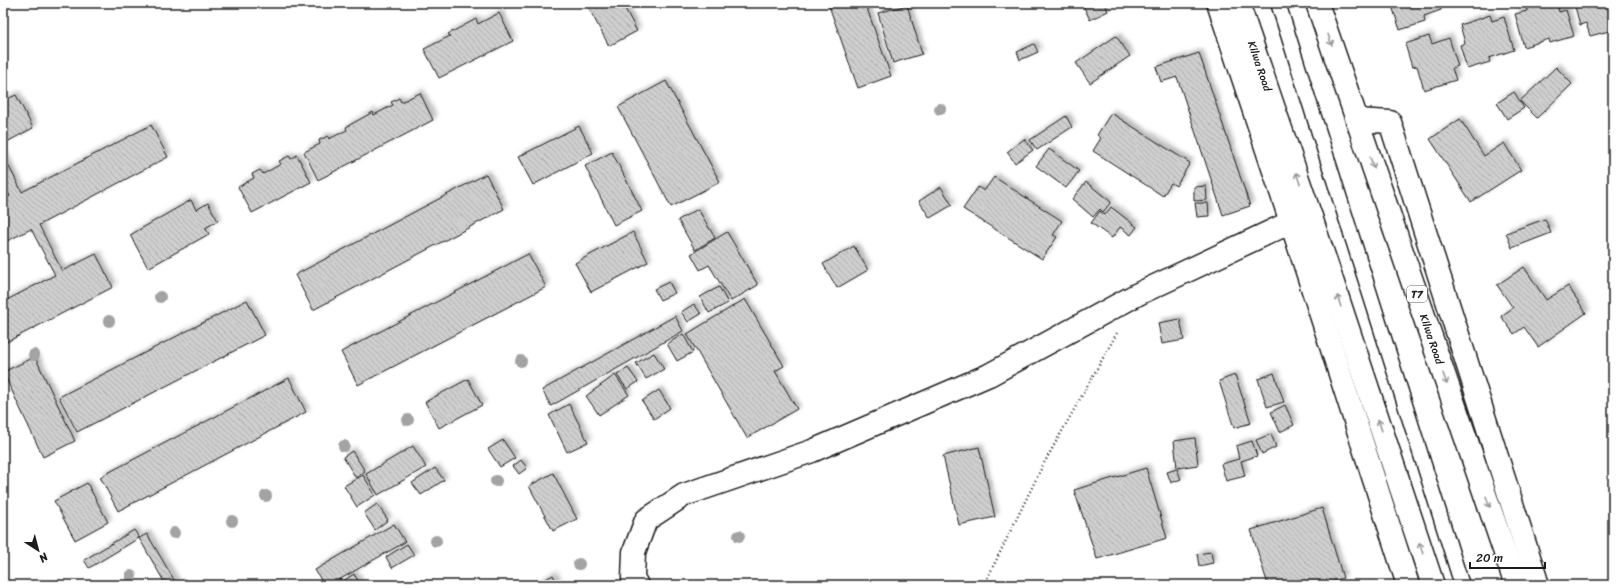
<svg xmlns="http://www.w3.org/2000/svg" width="1616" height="588" viewBox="0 0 1616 588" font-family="Sriracha,sans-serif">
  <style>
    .building { fill: url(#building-back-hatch); stroke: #1c1c1c; filter: url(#shadow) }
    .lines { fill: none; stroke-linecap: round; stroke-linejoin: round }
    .service-casing { stroke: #1c1c1c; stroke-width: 17 }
    .minor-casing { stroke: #1c1c1c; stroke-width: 25 }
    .trunk-casing { stroke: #1c1c1c; stroke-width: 25 }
    .path { stroke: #1c1c1c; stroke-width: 2.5; stroke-dasharray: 1 3; stroke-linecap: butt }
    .service { stroke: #fff; stroke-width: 14 }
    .minor { stroke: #fff; stroke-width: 22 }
    .trunk { stroke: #fff; stroke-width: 22 }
    .tree { fill: #a3a3a3 }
    .oneway { stroke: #999 }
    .labels { text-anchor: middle; stroke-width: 3; stroke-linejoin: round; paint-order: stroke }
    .shield { fill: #fff; stroke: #606060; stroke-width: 1 }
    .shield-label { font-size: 10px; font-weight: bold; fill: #1c1c1c }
    .street-label { font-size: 11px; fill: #1c1c1c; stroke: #fff }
  </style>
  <defs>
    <pattern id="building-back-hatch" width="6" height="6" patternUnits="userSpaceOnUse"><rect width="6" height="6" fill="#cecece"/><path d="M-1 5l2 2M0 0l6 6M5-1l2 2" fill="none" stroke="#b0b0b0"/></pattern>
    <filter id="shadow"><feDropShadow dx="3.5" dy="-3.5" stdDeviation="2" flood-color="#0004"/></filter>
  </defs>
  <rect width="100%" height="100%" fill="#fff"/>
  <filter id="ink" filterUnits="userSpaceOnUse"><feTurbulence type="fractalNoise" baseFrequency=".025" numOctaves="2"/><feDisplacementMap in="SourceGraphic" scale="8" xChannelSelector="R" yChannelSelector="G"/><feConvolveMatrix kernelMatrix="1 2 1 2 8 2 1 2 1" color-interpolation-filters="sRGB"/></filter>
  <g filter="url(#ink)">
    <path class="building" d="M586,3H622L637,31L609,46Z
      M828,3H865L891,76L858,88Z
      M1082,3H1104L1108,11L1090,20Z
      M1396,3H1439L1441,10L1424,16L1425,22L1400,30L1392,6L1396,5Z
      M1529,3H1557L1559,12L1566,10L1574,36L1550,43L1549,39L1524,47L1515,14L1527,11L1526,4Z
      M1574,3H1613V30L1590,36L1586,23L1580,25Z
      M907,5L922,54L893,63L878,13Z
      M499,13L513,41L439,78L424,49L450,36L448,34L476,19L478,24Z
      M1490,15L1492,21L1504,17L1514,50L1489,58L1490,62L1467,69L1460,45L1465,43L1460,25Z
      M1116,36L1130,56L1090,83L1076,63Z
      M1429,36L1432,44L1449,38L1458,66L1452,68L1456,80L1424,90L1417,66L1412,67L1405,44Z
      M1034,44L1038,52L1020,60L1017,52Z
      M1199,53L1250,206L1223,215L1177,77L1161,82L1156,67Z
      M1556,67L1572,84L1537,118L1520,101Z
      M666,81L720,182L671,207L618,107Z
      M1514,92L1524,108L1507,119L1497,103Z
      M420,93L433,120L318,180L304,152L320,144L319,140L328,136L329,139L347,130L346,127L373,112L374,115L393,105L391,102L399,98L401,102Z
      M16,95L33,128L3,144V101Z
      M1111,113L1190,163L1176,186L1171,183L1163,196L1093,151L1101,138L1097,135Z
      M1066,116L1072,127L1037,150L1030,140Z
      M1460,119L1484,156L1504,143L1521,170L1471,202L1430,139Z
      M151,125L168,157L39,225L62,271L96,254L113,287L3,344V302L55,275L31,229L3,243V200L10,196L3,183V155L22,192Z
      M579,126L593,153L533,185L518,157Z
      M1024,139L1033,150L1015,163L1007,152Z
      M1049,149L1079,171L1066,188L1036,166Z
      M612,152L642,211L614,225L585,166Z
      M297,155L311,182L252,213L238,187L254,178L252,174L260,170L263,174L281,164L279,161L289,156L291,159Z
      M486,174L504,209L313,310L295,275Z
      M994,177L1062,221L1053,235L1057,237L1042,259L963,209L978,187L984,191Z
      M1086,182L1111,202L1103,212L1100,209L1093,217L1072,199Z
      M1206,186L1207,200L1194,201V187Z
      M941,187L952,205L930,218L919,201Z
      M191,200L196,210L208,203L218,221L205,228L209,234L148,268L130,235Z
      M1195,203H1208L1209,216L1197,217Z
      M1111,207L1137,227L1131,235L1120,227L1112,238L1091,223L1100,211L1105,215Z
      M698,209L715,238L695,250L678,220Z
      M1545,219L1551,233L1512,248L1506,233Z
      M633,232L648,262L591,292L575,263Z
      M727,232L758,285L731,301L709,265L700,270L691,254Z
      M854,246L868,270L837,288L823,264Z
      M528,254L546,287L358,385L341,352Z
      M1524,267L1546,300L1568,286L1586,313L1538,347L1524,327L1514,334L1501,316L1513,308L1497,285Z
      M669,282L675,293L660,300L654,289Z
      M719,287L728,303L709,313L700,297Z
      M745,299L784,366L775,371L797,409L747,438L687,334Z
      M247,300L265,335L77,432L59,397Z
      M694,304L701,314L688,322L681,312Z
      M1613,314V330L1609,329Z
      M675,316L683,331L551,406L542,390Z
      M1180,319L1184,340L1162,344L1158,323Z
      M683,334L693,352L677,361L667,344Z
      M654,353L664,369L646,379L636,363Z
      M35,357L75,441L43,457L3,372Z
      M628,368L638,382L627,389L617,375Z
      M1274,373L1284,402L1267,407L1258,379Z
      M615,375L629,395L599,415L586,396Z
      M1235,375L1251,423L1234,428L1219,381Z
      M289,378L306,412L118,511L100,477Z
      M468,379L482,405L439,428L425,402Z
      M659,390L670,408L654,419L642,401Z
      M569,404L588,442L567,452L549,415Z
      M1285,405L1294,425L1280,432L1271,412Z
      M1271,434L1276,447L1262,454L1256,440Z
      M1195,438L1198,465L1177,468L1174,441Z
      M503,440L515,458L500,467L488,449Z
      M1252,441L1257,456L1241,461L1245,476L1226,481L1221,464L1239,459L1236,446Z
      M413,446L426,467L378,495L366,474Z
      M979,447L995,517L959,525L943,456Z
      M352,451L365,471L356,478L343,457Z
      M521,460L527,468L519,474L513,466Z
      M435,468L444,480L421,495L412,483Z
      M1146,468L1167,538L1097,559L1074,490Z
      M1177,469L1181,479L1171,483L1167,472Z
      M553,473L577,519L553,531L529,486Z
      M363,475L375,495L357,507L344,486Z
      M87,483L108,522L75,540L54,501Z
      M377,504L388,520L375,530L364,513Z
      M1322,508L1343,578L1321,585H1268L1251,530Z
      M394,524L405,542L330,585H324L315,570Z
      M134,530L139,538L89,568L84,560Z
      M147,534L177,585H166L139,538Z
      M407,544L414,555L392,568L386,557Z
      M1211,552L1213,563L1199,566L1197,554Z
      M354,574L360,584L345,585L343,581Z
      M553,575L558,585H535Z"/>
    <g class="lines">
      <defs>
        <path id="service" d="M1278,3L1462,585"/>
        <path id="minor" d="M1218,3L1291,222L1408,585
          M1357,120L1390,122L1538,585
          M637,585L633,578L634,552L646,520L684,495L812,451L989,375L1138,294L1291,222L1311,217"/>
        <path id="trunk" d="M1238,3L1311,217L1433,585
          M1317,3L1516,585"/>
      </defs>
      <use href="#service" class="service-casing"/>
      <use href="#minor" class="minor-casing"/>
      <use href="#trunk" class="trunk-casing"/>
      <path class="path" d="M984,585L1043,465L1117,333"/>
      <use href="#service" class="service"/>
      <use href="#minor" class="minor"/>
      <use href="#trunk" class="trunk"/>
    </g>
    <g class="tree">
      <circle cx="940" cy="109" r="6"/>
      <circle cx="160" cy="297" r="6"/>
      <circle cx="109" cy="321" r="6"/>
      <circle cx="34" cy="355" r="6"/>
      <circle cx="521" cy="361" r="6"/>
      <circle cx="408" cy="420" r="6"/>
      <circle cx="344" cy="446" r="6"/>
      <circle cx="496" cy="481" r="6"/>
      <circle cx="266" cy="496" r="6"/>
      <circle cx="232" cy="521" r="6"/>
      <circle cx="174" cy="533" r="6"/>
      <circle cx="739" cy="536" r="6"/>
      <circle cx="436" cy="541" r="6"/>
      <circle cx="579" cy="564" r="6"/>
      <circle cx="131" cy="576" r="6"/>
    </g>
    <defs><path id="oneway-shaft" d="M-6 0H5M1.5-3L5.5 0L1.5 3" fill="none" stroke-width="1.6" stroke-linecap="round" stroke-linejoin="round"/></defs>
    <g class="oneway">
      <use href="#oneway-shaft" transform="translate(1330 40) rotate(71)"/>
      <use href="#oneway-shaft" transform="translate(1372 163) rotate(71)"/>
      <use href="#oneway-shaft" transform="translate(1298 178) rotate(-109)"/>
      <use href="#oneway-shaft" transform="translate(1339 301) rotate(-108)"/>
      <use href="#oneway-shaft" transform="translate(1445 379) rotate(71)"/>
      <use href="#oneway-shaft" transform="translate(1380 425) rotate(-108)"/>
      <use href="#oneway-shaft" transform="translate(1488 502) rotate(71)"/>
      <use href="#oneway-shaft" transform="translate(1421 548) rotate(-108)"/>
    </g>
  </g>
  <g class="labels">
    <rect class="shield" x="1407" y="286" width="20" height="16" rx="3"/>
    <g class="shield-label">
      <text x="1417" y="298">T7</text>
    </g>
    <g class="street-label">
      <text transform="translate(1260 66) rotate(71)" y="4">Kilwa Road</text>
      <text transform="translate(1432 339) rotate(71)" y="4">Kilwa Road</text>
    </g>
  </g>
  <rect width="1616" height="588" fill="none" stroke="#fff" stroke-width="16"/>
  <rect x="8" y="8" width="1600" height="572" fill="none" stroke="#1c1c1c" stroke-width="1.5" filter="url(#ink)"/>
  <g transform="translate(38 550) rotate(144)" stroke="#ffffff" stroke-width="3" paint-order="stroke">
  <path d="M0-3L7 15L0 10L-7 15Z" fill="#1c1c1c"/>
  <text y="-6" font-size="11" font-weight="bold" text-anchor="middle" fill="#1c1c1c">N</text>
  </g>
  <path d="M1470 562v6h75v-6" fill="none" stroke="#1c1c1c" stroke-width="2"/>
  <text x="1476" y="562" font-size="12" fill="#1c1c1c" stroke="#ffffff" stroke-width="3" paint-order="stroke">20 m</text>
</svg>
